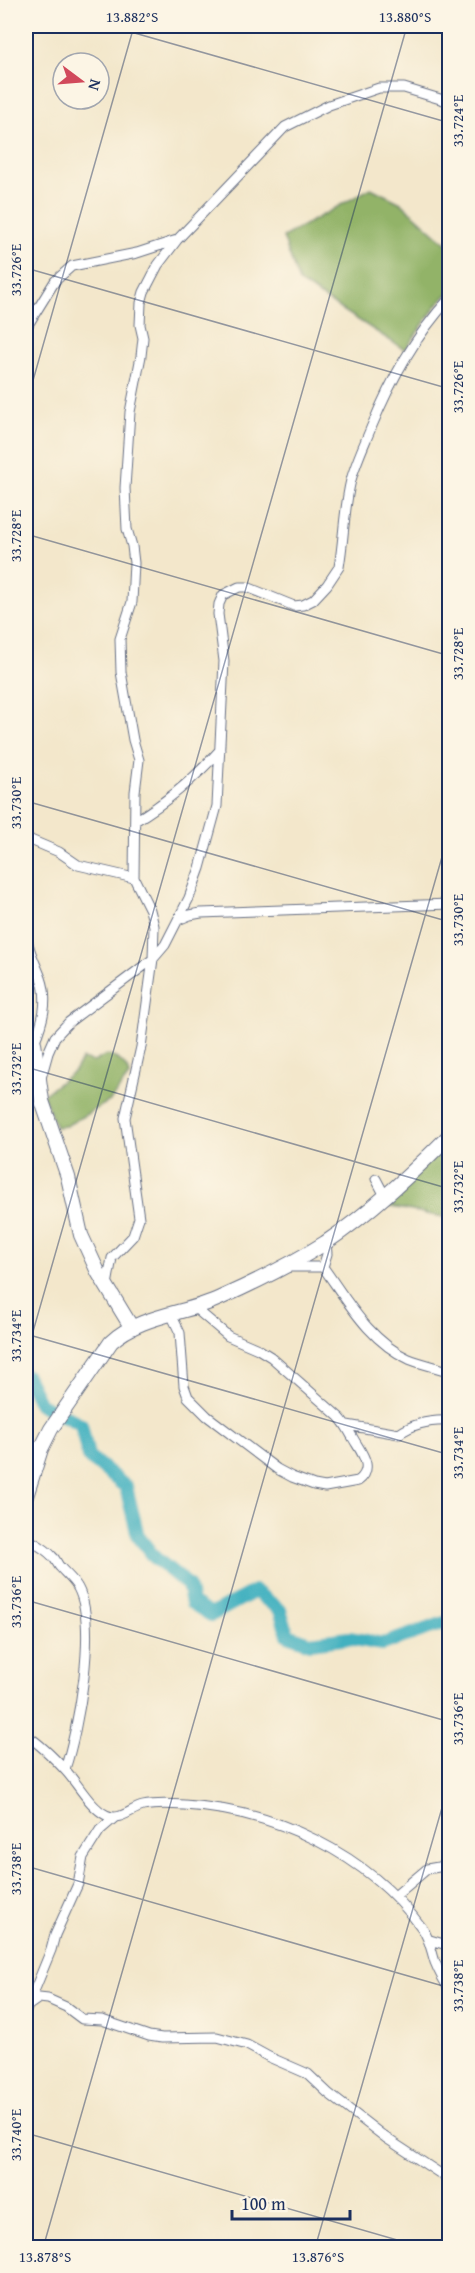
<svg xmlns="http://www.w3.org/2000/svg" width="475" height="2273" viewBox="0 0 475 2273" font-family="'Gentium Book Plus',serif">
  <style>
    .forest { fill: #92b367; stroke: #567162; stroke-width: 1.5 }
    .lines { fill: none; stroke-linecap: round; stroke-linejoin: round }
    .river { stroke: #43b1c0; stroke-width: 14 }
    .street-casing { stroke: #676f84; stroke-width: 11 }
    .secondary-casing { stroke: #676f84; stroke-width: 16 }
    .street { stroke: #fff; stroke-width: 9 }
    .secondary { stroke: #fff; stroke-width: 14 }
    .ticks { fill: none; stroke: #1b2f5e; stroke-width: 1.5; stroke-opacity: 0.45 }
    .neatline { fill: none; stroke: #1b2f5e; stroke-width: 2 }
    .ticks-label { font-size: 15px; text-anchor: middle; fill: #1b2f5e }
  </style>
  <rect width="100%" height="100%" fill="#fcf5e5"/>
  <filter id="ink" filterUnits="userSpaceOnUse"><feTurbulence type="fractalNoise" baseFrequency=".0167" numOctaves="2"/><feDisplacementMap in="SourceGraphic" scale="12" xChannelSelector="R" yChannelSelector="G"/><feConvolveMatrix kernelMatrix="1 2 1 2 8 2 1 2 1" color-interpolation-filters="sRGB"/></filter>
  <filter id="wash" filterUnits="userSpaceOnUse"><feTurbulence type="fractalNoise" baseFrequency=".008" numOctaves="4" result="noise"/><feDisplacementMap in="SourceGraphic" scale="24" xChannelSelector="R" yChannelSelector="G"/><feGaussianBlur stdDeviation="1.35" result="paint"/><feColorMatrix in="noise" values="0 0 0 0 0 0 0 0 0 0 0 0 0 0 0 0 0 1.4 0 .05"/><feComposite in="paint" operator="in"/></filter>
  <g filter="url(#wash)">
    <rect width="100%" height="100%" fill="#f3e7cb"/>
    <path class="forest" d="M371,188L401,203L449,246V292L436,306L405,350L299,282L283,237Z
      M106,1055C118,1058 127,1063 129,1076L110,1101L66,1126L56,1127L43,1095L74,1071L82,1059L94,1062Z
      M449,1141V1218L386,1206Z"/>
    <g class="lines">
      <path class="river" d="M26,1376L40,1404L81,1424L88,1456L126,1487L138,1536L155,1558L188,1585L192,1603L211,1615L255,1591L280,1610L288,1635L310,1643L349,1638L383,1644L450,1621"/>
    </g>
  </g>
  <g filter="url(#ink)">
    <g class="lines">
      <defs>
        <path id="street" d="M26,328L55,281L72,266L137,253L177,240L285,127L329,105L379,88H404L450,102
          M135,821C167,802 196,777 220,750
          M26,838L59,852L78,865L134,878
          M178,920L190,915L201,913L450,904
          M26,924C28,931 26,939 29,947C32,958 37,967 41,978C49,1000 43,1022 34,1043
          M41,1078L48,1053L55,1037L69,1022L153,959L154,926L150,910L134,878L135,792L139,760L133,740L121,672L120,639L132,602L134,563L132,546L127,529L125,488L130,412L141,356L143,338L140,325L141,303L144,292L158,265L177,240
          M376,1179L385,1196
          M326,1242L327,1254L323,1267C347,1300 369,1341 409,1359C422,1364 436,1367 450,1372
          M286,1267H323
          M107,1285L112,1258L133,1236L139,1218L125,1118L141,1047L153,959L165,945L189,898L200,868L217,806L224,661L218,614L219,604L223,595L239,587H247L294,606L303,605L313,600L327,585L339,567C344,538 344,508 351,480C356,462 364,445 371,428C391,380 414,337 450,298
          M171,1314L180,1333L184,1386L188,1397L207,1416L277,1469L292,1477L314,1485L325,1487L358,1481C376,1468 360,1451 353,1438C348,1430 346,1424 339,1417L271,1357L258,1349L228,1336L195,1308
          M347,1425L399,1434C414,1423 431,1420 450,1421
          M26,1443L41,1449
          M26,1538C34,1543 45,1548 52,1556C56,1559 57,1564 60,1567C66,1574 74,1580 78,1588C98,1625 78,1730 65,1769
          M26,1735C40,1744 55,1759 66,1771C78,1784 90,1807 106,1815C120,1822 130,1809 143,1806C157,1803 171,1804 184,1805C275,1810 368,1854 422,1928C430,1939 431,1950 435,1962C439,1972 444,1981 450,1990
          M395,1896L427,1869L450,1865
          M430,1940L450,1946
          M29,2005L39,1998L48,1999L66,2007L82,2019L102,2020L149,2036L162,2038L217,2037L247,2045L269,2057L308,2074L328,2093L386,2138L450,2180
          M26,2011L51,1950L55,1935L78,1884L83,1857L100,1830L114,1818"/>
        <path id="secondary" d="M26,1026L34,1043L42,1101L68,1177L81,1235L98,1272L132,1328
          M26,1496L41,1449L51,1429L111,1342C140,1315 186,1314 220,1298C256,1282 292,1264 325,1243C371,1212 411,1174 450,1135"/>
      </defs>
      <use href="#street" class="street-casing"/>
      <use href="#secondary" class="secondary-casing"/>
      <use href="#street" class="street"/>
      <use href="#secondary" class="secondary"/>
    </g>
  </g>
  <path class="ticks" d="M110,26L450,123M26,268L450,389M26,405L134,26M26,534L450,656M26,801L450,922M26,1067L450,1189M26,1334L450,1455M26,1356L407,26M26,1600L450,1722M26,1866L450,1988M26,2133L425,2248M43,2248L450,829M315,2248L450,1780"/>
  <rect width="475" height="2273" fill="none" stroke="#fcf5e5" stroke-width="66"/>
  <g transform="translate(81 81) rotate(106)"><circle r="28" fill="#fcf5e5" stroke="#a2a6af" stroke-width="1.5"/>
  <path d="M0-4.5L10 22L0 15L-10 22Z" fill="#d1495b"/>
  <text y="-9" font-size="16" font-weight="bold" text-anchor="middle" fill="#1b2f5e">N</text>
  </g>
  <path d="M232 2210v9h118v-9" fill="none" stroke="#1b2f5e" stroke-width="3"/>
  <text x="241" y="2210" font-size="18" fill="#1b2f5e" stroke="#fcf5e5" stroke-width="4.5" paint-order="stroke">100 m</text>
  <rect x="33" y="33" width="409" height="2207" class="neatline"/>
  <g class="ticks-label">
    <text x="132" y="22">13.882°S</text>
    <text x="405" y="22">13.880°S</text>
    <text transform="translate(458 121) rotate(-90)" y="5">33.724°E</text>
    <text transform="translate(16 270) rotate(-90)" y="5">33.726°E</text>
    <text transform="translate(458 387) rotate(-90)" y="5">33.726°E</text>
    <text transform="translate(16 536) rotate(-90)" y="5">33.728°E</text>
    <text transform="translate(458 654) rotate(-90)" y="5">33.728°E</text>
    <text transform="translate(16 803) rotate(-90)" y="5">33.730°E</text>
    <text transform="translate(458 920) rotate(-90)" y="5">33.730°E</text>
    <text transform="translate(16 1069) rotate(-90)" y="5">33.732°E</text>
    <text transform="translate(458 1187) rotate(-90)" y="5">33.732°E</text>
    <text transform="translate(16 1336) rotate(-90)" y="5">33.734°E</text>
    <text transform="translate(458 1453) rotate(-90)" y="5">33.734°E</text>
    <text transform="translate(16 1602) rotate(-90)" y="5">33.736°E</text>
    <text transform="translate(458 1719) rotate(-90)" y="5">33.736°E</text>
    <text transform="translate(16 1869) rotate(-90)" y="5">33.738°E</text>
    <text transform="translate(458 1986) rotate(-90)" y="5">33.738°E</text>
    <text transform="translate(16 2135) rotate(-90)" y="5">33.740°E</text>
    <text x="45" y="2262">13.878°S</text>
    <text x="318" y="2262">13.876°S</text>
  </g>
</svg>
